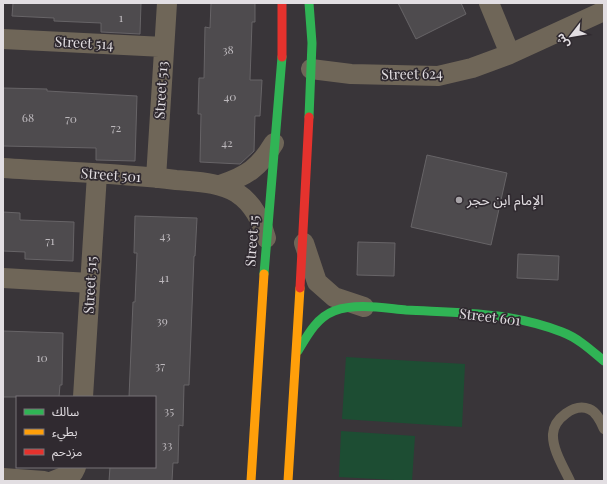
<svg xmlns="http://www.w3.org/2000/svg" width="607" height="484" viewBox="0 0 607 484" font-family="'Playfair Display','Noto Sans Arabic',serif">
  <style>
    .green { fill: #1d4d33 }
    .building { fill: #4e4b4e; stroke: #676467 }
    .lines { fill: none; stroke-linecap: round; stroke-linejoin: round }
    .lane { stroke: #6f6658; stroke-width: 10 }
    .street { stroke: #6f6658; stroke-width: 20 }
    .fast { stroke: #30b455; stroke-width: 9 }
    .slow { stroke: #ff9f0a; stroke-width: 9 }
    .jam { stroke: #e5322d; stroke-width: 9 }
    .poi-dot { fill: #a7a3a7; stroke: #302a30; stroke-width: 1.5 }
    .labels { text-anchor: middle; stroke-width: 3.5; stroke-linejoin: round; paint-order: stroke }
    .number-label { font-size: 12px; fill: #bdb9bd }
    .street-label { font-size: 14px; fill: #e2dee2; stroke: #302a30 }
    .poi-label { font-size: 14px; fill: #e2dee2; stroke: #302a30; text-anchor: start }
  </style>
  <rect width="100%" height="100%" fill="#393539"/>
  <path class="green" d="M346,357L465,364L462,427L342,419Z
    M341,431L415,436L412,481L339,477Z"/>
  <path class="building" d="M13,3H141L140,34L101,32V23L54,21V18L12,16Z
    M211,3H255V22H252L250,80H262L260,116H255L254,151L240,164L200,162L201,114H198L199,78H204L205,27L210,28Z
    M398,3H461L466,14L416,39Z
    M3,88L47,89V91L137,96L135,161L96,160V148L3,146Z
    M427,155L507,173L491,245L411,227Z
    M3,212L20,213V220L74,222L73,261L25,259V252L3,251Z
    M135,216L197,218L195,256H194L189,385H184L183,426L179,425L178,463H173L172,481H109L110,467H155V397H129L133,302H135L137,253H134Z
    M358,242L395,243L394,276L357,275Z
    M518,254L559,256L558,280L517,278Z
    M3,331L63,333L62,385H60L59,397H3Z"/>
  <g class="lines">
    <path class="lane" d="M570,481C564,468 552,449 553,434C554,419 574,403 589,409C597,412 601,422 604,429"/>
    <path class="street" d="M489,3L510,54
      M3,39L164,47
      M311,69L351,74L438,76L472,68L510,54L604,11
      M3,168C61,172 119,173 176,180C197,182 219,182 237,193C254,204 261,221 266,238
      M156,178L167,3
      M220,185C247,176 259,168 274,143
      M304,243L317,282L334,297L364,307
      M3,278L90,283
      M83,397L97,174
      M3,478L44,481
      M53,481L73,473L76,467"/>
    <path class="fast" d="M309,117L312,43L309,3
      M264,274L282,57
      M298,351C307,336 316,318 334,311C356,303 383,308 406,310C459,313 512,312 562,332C578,338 591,350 604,361"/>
    <path class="slow" d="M251,481L264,274
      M288,481L300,288"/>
    <path class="jam" d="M282,57V3
      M300,288L309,117"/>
  </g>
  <circle class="poi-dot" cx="459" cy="200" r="4"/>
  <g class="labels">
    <g class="number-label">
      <text x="121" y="22">1</text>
      <text x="228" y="54">38</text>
      <text x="230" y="101">40</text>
      <text x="28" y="122">68</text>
      <text x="71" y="123">70</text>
      <text x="116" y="132">72</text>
      <text x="227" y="147">42</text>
      <text x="165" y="240">43</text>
      <text x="50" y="245">71</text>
      <text x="164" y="282">41</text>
      <text x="162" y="325">39</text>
      <text x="42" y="362">10</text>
      <text x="160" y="370">37</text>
      <text x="169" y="415">35</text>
      <text x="167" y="449">33</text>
    </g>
    <g class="street-label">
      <text transform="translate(84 43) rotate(3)" y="5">Street 514</text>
      <text transform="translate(412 74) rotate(-1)" y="5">Street 624</text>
      <text transform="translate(161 90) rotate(-87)" y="5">Street 513</text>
      <text transform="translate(111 175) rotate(4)" y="5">Street 501</text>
      <text transform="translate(252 241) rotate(-86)" y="5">Street 15</text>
      <text transform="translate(90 285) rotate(-87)" y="5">Street 515</text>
      <text transform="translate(490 317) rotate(7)" y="5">Street 601</text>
    </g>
    <g class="poi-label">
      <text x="467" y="205">الإمام ابن حجر</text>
    </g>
  </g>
  <rect width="607" height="484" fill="none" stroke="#e2dee2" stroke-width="8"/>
  <rect x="16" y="396" width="140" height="72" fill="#302a30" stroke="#777277"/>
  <rect x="24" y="409" width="20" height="6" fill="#30b455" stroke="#777277"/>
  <text x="52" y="416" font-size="12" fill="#e2dee2">سالك</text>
  <rect x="24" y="429" width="20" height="6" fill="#ff9f0a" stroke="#777277"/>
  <text x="52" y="436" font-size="12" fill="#e2dee2">بطيء</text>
  <rect x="24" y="449" width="20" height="6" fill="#e5322d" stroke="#777277"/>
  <text x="52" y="456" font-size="12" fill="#e2dee2">مزدحم</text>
  <g transform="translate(571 36) rotate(239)" stroke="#302a30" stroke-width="3" paint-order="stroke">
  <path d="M0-3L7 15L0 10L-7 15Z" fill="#e2dee2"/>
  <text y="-6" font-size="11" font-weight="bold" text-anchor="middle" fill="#e2dee2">ش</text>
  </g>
</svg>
